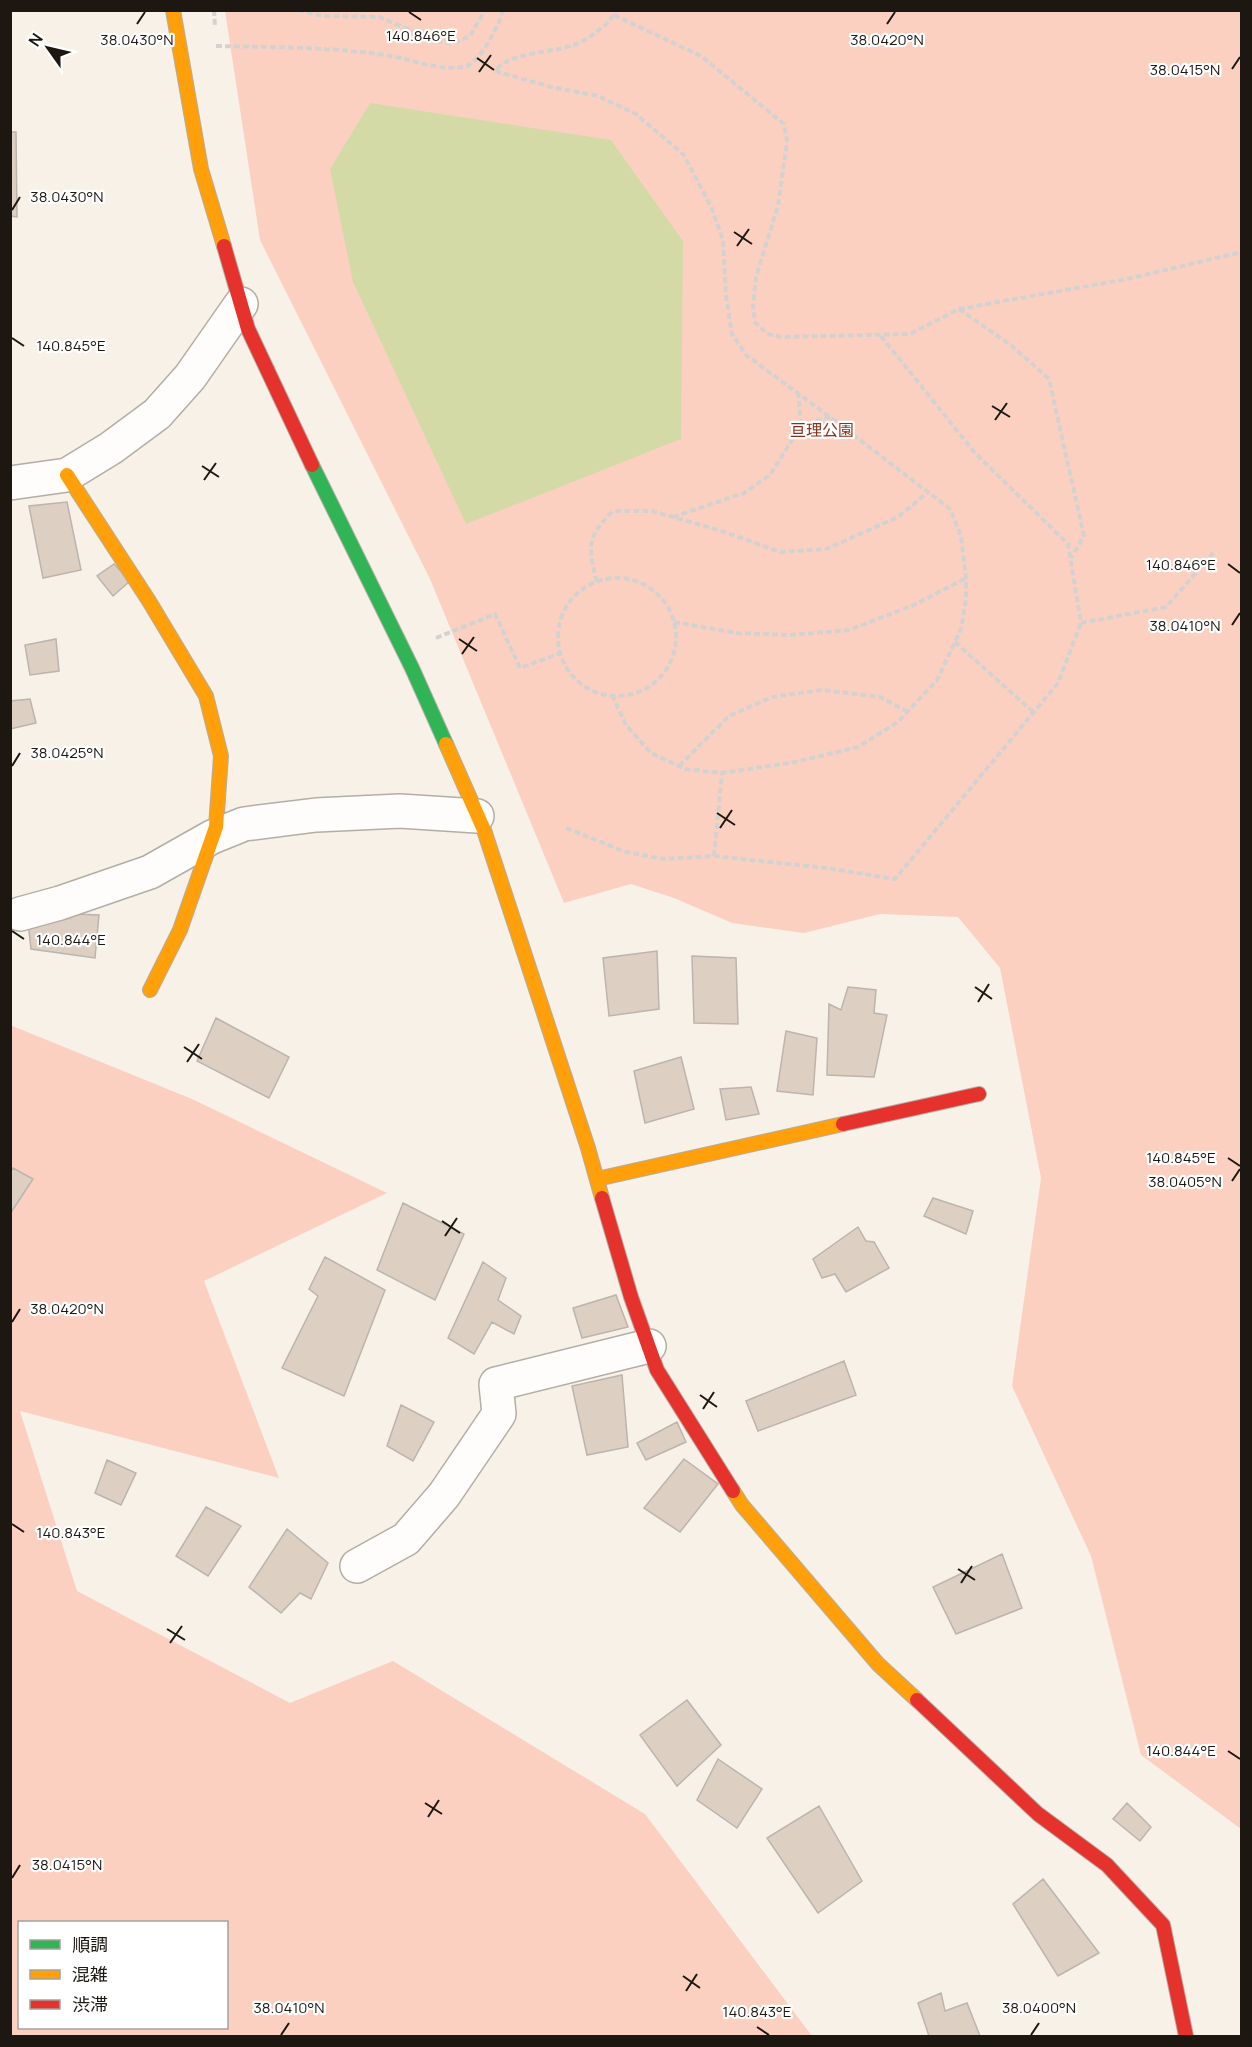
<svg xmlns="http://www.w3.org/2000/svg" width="1252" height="2047" viewBox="0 0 1252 2047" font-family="Manrope,'Noto Sans JP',sans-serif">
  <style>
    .green { fill: #fbd0c0; fill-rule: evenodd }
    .water { fill: #d4daa6 }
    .building { fill: #decfc3; stroke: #bcb4ad; stroke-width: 1.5 }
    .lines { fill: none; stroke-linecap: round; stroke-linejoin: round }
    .street-casing { stroke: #b3ada5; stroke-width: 36 }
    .fast-casing { stroke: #b3ada5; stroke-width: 16 }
    .slow-casing { stroke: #b3ada5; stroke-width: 16 }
    .jam-casing { stroke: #b3ada5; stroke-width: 16 }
    .path { stroke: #d4d2d0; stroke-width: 4; stroke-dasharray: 6 3; stroke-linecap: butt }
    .street { stroke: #fefdfb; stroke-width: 33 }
    .fast { stroke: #30b455; stroke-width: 14 }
    .slow { stroke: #ff9f0a; stroke-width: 14 }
    .jam { stroke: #e5322d; stroke-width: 14 }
    .ticks { fill: none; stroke: #1c1710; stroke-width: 2 }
    .labels { text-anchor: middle; stroke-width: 4.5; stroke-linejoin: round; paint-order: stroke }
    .park-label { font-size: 16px; fill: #87321a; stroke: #fff }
    .ticks-label { font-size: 15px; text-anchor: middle; fill: #1c1710; stroke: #fff; stroke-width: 4.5; stroke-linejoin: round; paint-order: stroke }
  </style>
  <rect width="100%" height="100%" fill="#f8f1e7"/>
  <path class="green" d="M225,11H1241V1829L1141,1755L1091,1556L1012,1386L1041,1178L1000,968L958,917L880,914L804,933L732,923L674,898L631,884L564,903L430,579L260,240Z
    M10,1025L192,1099L387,1193L204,1281L279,1478L20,1411L77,1591L290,1703L393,1661L645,1814L812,2036H11ZM20,1922H226V2028H20Z"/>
  <path class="water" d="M370,103L611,140L683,241L681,439L466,524L353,282L330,169Z"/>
  <path class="building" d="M10,132H16L17,217L10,216Z
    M67,502L81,570L43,578L29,506Z
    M114,564L130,581L113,596L97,576Z
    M56,639L59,671L30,675L25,645Z
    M30,699L36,723L10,729V701Z
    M45,913L99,915L95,958L31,949L28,922Z
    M657,951L659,1009L609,1016L603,958Z
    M692,956L736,958L738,1024L694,1023Z
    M848,987L876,990L874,1013L887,1015L874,1077L827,1075L829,1004L841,1010Z
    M216,1018L289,1057L269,1098L197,1061Z
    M786,1031L817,1038L813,1095L777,1091Z
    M681,1057L694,1109L645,1123L634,1071Z
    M751,1087L759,1114L726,1120L720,1089Z
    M13,1168L33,1179L10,1214V1172Z
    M933,1198L973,1211L966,1234L924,1216Z
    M403,1203L464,1234L435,1300L377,1270Z
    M858,1227L866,1241L874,1242L889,1268L846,1292L835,1274L822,1278L813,1259Z
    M325,1257L385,1290L344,1396L282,1368L318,1296L309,1289Z
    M483,1262L506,1278L498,1300L521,1316L514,1334L492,1322L474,1354L448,1338Z
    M616,1295L628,1327L582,1338L573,1308Z
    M844,1361L856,1395L758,1431L746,1401Z
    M622,1375L628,1447L587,1455L572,1386Z
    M401,1405L434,1422L413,1461L387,1446Z
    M677,1422L686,1442L646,1460L637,1443Z
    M684,1459L718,1484L680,1532L644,1508Z
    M107,1460L136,1473L121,1505L95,1493Z
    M206,1507L241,1526L208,1576L176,1556Z
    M287,1529L328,1563L311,1599L300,1593L281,1613L249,1587Z
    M1002,1554L1022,1608L956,1634L933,1587Z
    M687,1700L721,1745L677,1786L640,1735Z
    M718,1759L762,1789L737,1828L697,1800Z
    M1127,1803L1151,1827L1140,1841L1113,1819Z
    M819,1806L862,1881L818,1913L767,1838Z
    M1043,1879L1099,1953L1058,1976L1013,1904Z
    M941,1993L945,2011L967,2003L980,2036H929L918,2003Z"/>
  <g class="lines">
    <defs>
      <path id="street" d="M10,483L67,475L111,448L157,414L190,377L241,304
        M20,914L60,903L150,872L212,837L244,824L316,815L400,811L477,816
        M357,1566L406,1539L444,1495L499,1414L496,1384L649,1346"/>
      <path id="fast" d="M312,465L412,668L446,744"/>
      <path id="slow" d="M173,10L201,169L224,246
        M67,475L149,601L206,696L221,756L216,827L180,930L150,990
        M446,744L484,830L588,1148L602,1198
        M597,1179L843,1124
        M733,1491L742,1505L878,1664L917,1700"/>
      <path id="jam" d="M224,246L248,329L312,465
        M843,1124L979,1094
        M602,1198L631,1297L657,1370L733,1491
        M917,1700L1038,1814L1107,1865L1163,1925L1186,2036"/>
    </defs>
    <use href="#street" class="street-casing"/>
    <use href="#fast" class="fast-casing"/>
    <use href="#slow" class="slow-casing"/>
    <use href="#jam" class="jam-casing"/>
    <path class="path" d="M214,10L215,27
      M298,10L323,16L379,17L439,42L454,43L470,36L485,10
      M614,15L701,56L784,124L787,142L778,206L756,277L753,307L755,322L767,334L782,337L910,334L959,309L1127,279L1242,252
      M216,46C272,47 329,47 385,55C408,58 443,73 466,66C480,62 500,24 503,10
      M959,309L1012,346L1049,379L1084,536L1071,558
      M881,336L975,453L1068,544L1081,623L1166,607L1215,551
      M798,392L801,426
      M673,517L744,493L770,475L801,426L830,417
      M558 637a59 59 0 1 1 118 0a59 59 0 1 1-118 0Z
      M597,582C588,548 586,537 613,511H652L722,531L780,552L826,549L898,517L928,492
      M674,622L737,633L789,635L849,630L914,605L966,578
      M436,638L495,614L520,668L561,653
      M955,642L1033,712
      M612,695L626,725L651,753L685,769L722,773L795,762L858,747L898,722L937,680L961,629L966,599V578L961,536L950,509L830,417L746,355L732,334L726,296L723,240L711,207L684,155L636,114L598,96L551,87L495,71C508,52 553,53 573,45C583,42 590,37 597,31C605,26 612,20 615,10
      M679,766L729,716L772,697L822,690L880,697L908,712
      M566,828L626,852L664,859L714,856L826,868L895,879L1058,683L1081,623
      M714,856L722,773"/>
    <use href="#street" class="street"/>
    <use href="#fast" class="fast"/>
    <use href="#slow" class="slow"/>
    <use href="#jam" class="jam"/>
  </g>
  <path class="ticks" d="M409,12L421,20M137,24L145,12M887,24L895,12M477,58L494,70M1232,69L1240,57M479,72L491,55M12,210L20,197M734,232L752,244M737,246L749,229M12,338L24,346M992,406L1010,417M995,420L1007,403M202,466L219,477M204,480L216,463M1228,564L1240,573M1232,625L1240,613M459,639L477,651M462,654L474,637M12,766L20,753M717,813L735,825M720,828L732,810M12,931L24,939M975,987L992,999M978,1002L989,984M184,1047L202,1059M187,1062L199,1044M1228,1158L1240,1166M1232,1181L1240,1169M442,1221L460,1233M445,1236L457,1218M12,1322L20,1309M700,1395L717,1407M703,1409L714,1392M12,1524L24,1532M958,1569L975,1580M961,1583L972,1566M167,1629L185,1640M170,1643L182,1626M1228,1751L1240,1759M425,1803L442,1814M428,1817L439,1800M12,1878L20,1865M683,1976L700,1988M686,1991L697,1974M757,2027L769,2035M281,2035L289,2023M1031,2035L1039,2023"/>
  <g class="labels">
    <g class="park-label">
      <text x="822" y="436">亘理公園</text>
    </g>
  </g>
  <g class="ticks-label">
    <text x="421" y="41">140.846°E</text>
    <text x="137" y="45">38.0430°N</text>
    <text x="887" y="45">38.0420°N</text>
    <text x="1185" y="75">38.0415°N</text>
    <text x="67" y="202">38.0430°N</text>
    <text x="71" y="351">140.845°E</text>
    <text x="1181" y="570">140.846°E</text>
    <text x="1185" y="631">38.0410°N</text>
    <text x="67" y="758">38.0425°N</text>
    <text x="71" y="945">140.844°E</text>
    <text x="1181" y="1163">140.845°E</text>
    <text x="1185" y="1187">38.0405°N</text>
    <text x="67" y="1314">38.0420°N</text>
    <text x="71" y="1538">140.843°E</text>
    <text x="1181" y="1756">140.844°E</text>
    <text x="67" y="1870">38.0415°N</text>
    <text x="289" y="2013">38.0410°N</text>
    <text x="1039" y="2013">38.0400°N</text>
    <text x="757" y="2017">140.843°E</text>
  </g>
  <rect width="1252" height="2047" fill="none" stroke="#1c1710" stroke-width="24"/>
  <rect x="18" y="1921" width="210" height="108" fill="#ffffff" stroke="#a4a29f" stroke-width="1.5"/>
  <rect x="30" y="1940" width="30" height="9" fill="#30b455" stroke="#a4a29f" stroke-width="1.5"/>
  <text x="72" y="1951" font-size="18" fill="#1c1710">順調</text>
  <rect x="30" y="1970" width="30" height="9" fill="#ff9f0a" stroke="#a4a29f" stroke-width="1.5"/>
  <text x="72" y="1981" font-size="18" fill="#1c1710">混雑</text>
  <rect x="30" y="2000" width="30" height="9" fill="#e5322d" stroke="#a4a29f" stroke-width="1.5"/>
  <text x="72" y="2011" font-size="18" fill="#1c1710">渋滞</text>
  <g transform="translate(48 48) rotate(304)" stroke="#ffffff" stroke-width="4.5" paint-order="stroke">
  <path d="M0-4.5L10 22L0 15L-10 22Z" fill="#1c1710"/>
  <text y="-9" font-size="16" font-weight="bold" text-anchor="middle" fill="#1c1710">N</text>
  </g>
</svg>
